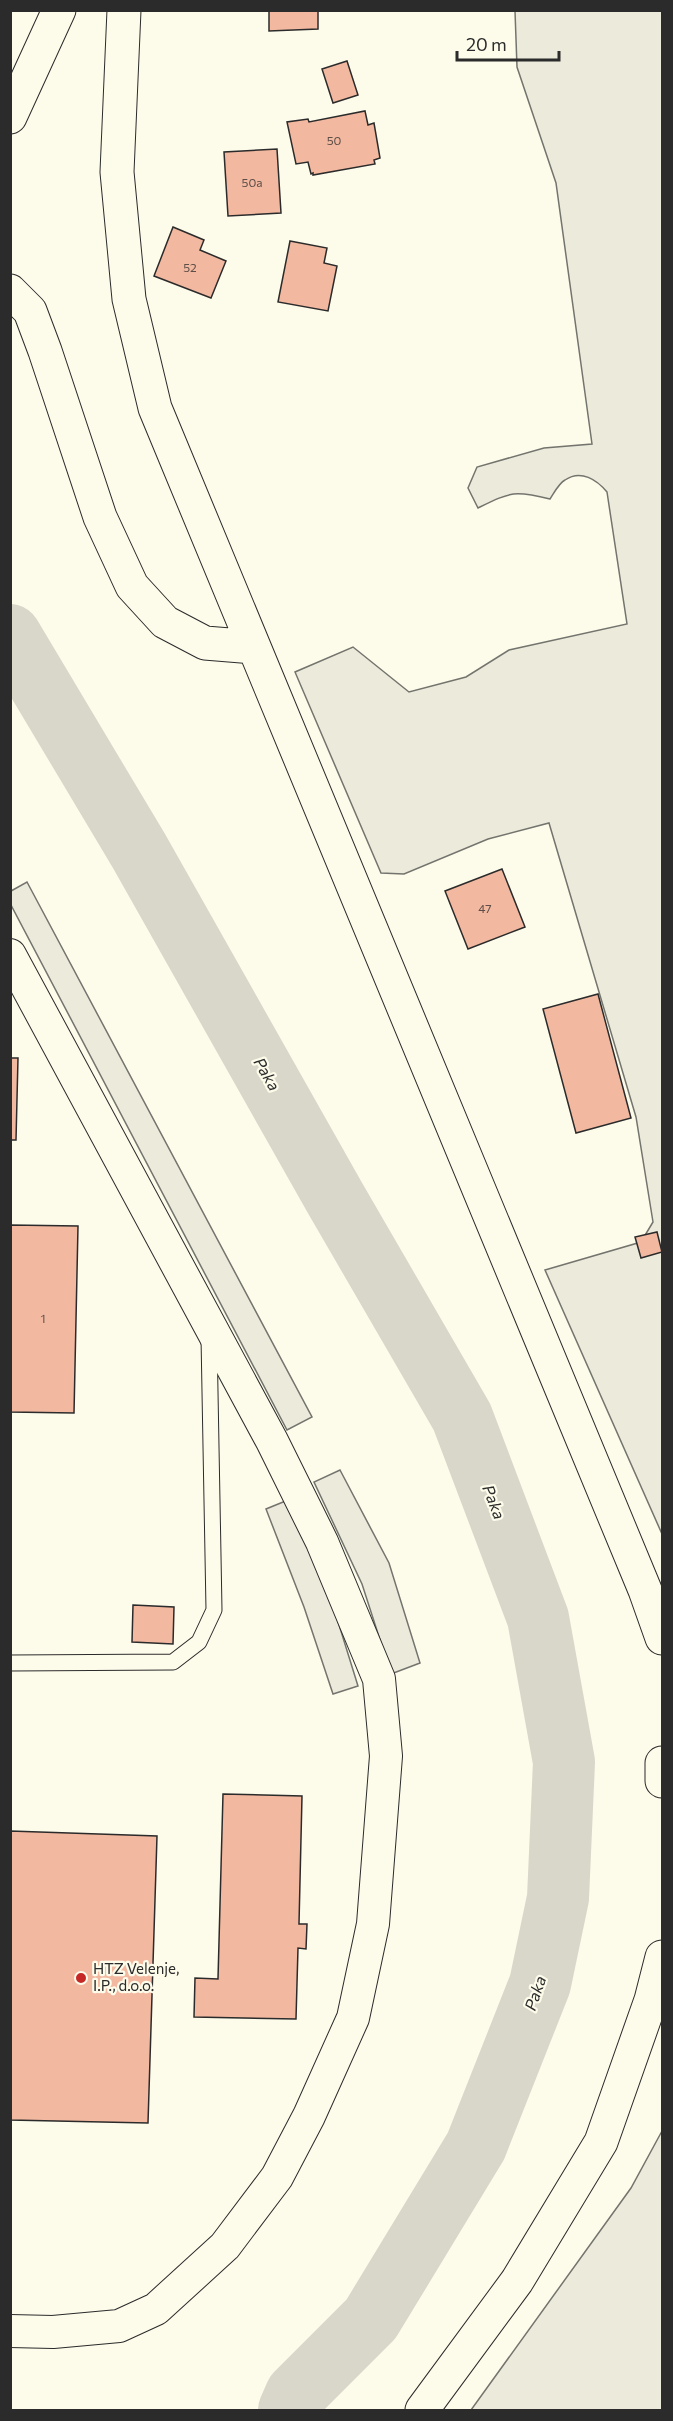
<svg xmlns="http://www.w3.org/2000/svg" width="673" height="2421" viewBox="0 0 673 2421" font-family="Commissioner,sans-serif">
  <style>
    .green { fill: #ecebdb; stroke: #74746e; stroke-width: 1.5 }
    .parking { fill: #eceadb; stroke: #74746e; stroke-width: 1.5 }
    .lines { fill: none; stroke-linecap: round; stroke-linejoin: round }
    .river { stroke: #d8d7c9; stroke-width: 62 }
    .building { fill: #f2b8a0; stroke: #2b2b2b; stroke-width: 1.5 }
    .lane-casing { stroke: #2b2b2b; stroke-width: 17 }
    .street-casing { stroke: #2b2b2b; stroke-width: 34 }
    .secondary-casing { stroke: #2b2b2b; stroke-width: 35 }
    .lane { stroke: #fdfbea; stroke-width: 15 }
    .street { stroke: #fdfbea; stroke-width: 32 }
    .secondary { stroke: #fdfbea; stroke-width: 33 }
    .poi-dot { fill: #c62828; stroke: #fdfbea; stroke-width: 2 }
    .labels { text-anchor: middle; stroke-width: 4.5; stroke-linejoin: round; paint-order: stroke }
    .number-label { font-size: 12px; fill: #5d4e48 }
    .poi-label { font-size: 15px; fill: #2b2b2b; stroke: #fdfbea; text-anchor: start }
    .water-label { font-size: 16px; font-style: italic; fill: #2b2b2b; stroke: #fdfbea }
  </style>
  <rect width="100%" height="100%" fill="#fdfbea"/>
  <path class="green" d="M515,11H662V1534L545,1270L641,1242L653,1222L636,1117L549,823L488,839L404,874L381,873L295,672L353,647L409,692L466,677L509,650L627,624L607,492C597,480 581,469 565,480C559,483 554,493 550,499C514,490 511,492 478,508L468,488L477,467L544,448L592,444L556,183L517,67Z
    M662,2131V2410H471L631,2188Z"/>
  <path class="parking" d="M27,882L312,1417L287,1430L11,905V891Z
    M340,1470L389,1563L420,1663L391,1674L362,1584L314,1482Z
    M288,1500L331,1599L358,1686L333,1694L304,1607L266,1509Z"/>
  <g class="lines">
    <path class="river" d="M10,635L139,851L335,1198L462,1417L538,1618L564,1762L558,1898L540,1984L476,2146L371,2319L296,2394L289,2410"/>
  </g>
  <path class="building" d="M269,10H318V29L269,31Z
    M347,61L358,95L333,103L322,69Z
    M365,111L368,125L374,123L380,158L374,160L375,164L313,175V173L311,174L308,162L296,164L287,122L308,119L309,122Z
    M277,149L281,213L228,216L224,152Z
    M173,227L204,240L200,250L226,261L211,298L154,276Z
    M290,241L327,248L324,263L337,266L328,311L278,302Z
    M502,869L525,927L468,949L445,891Z
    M598,994L631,1118L576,1133L543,1009Z
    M10,1058H18L16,1140H10Z
    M10,1225L78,1226L74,1413L10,1412Z
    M657,1232L662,1252L641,1258L635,1237Z
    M133,1605L174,1607L173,1644L132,1642Z
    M223,1794L302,1796L299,1924H307L306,1949L298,1948L296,2019L194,2017L195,1978L218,1979Z
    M10,1831L157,1836L148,2123L10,2120Z"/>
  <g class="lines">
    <defs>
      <path id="lane" d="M10,1663L173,1662L199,1642L214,1610L209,1337"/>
      <path id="street" d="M10,955L272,1441L322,1542L379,1679L386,1756L373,1924L353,2018L309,2116L277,2177L225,2246L156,2309L119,2326L53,2332L10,2331"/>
      <path id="secondary" d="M124,10L117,172L129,299L155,408L645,1590L662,1638
        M10,117L59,10
        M10,291L30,311L45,351L100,517L132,586L165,622L205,643L254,647
        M662,1763V1781
        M422,2410L517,2281L601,2142L651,2000L662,1957"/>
    </defs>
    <use href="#lane" class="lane-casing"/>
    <use href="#street" class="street-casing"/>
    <use href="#secondary" class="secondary-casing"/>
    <use href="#lane" class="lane"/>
    <use href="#street" class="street"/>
    <use href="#secondary" class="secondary"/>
  </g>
  <circle class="poi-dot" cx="81" cy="1978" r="6"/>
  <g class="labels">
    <g class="number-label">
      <text x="334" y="145">50</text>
      <text x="252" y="187">50a</text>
      <text x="190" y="272">52</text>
      <text x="485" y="913">47</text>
      <text x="43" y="1323">1</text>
    </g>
    <g class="poi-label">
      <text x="93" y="1974">HTZ Velenje,<tspan x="93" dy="17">I.P., d.o.o.</tspan></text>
    </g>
    <g class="water-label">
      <text transform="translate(267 1074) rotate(60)" y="6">Paka</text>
      <text transform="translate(494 1502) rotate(69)" y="6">Paka</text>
      <text transform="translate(535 1993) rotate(-71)" y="6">Paka</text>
    </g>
  </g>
  <rect width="673" height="2421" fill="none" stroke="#2b2b2b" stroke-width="24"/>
  <path d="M457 51v9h102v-9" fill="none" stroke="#2b2b2b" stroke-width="3"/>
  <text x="466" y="51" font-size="18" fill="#2b2b2b" stroke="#fdfbea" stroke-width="4.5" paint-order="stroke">20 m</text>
</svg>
